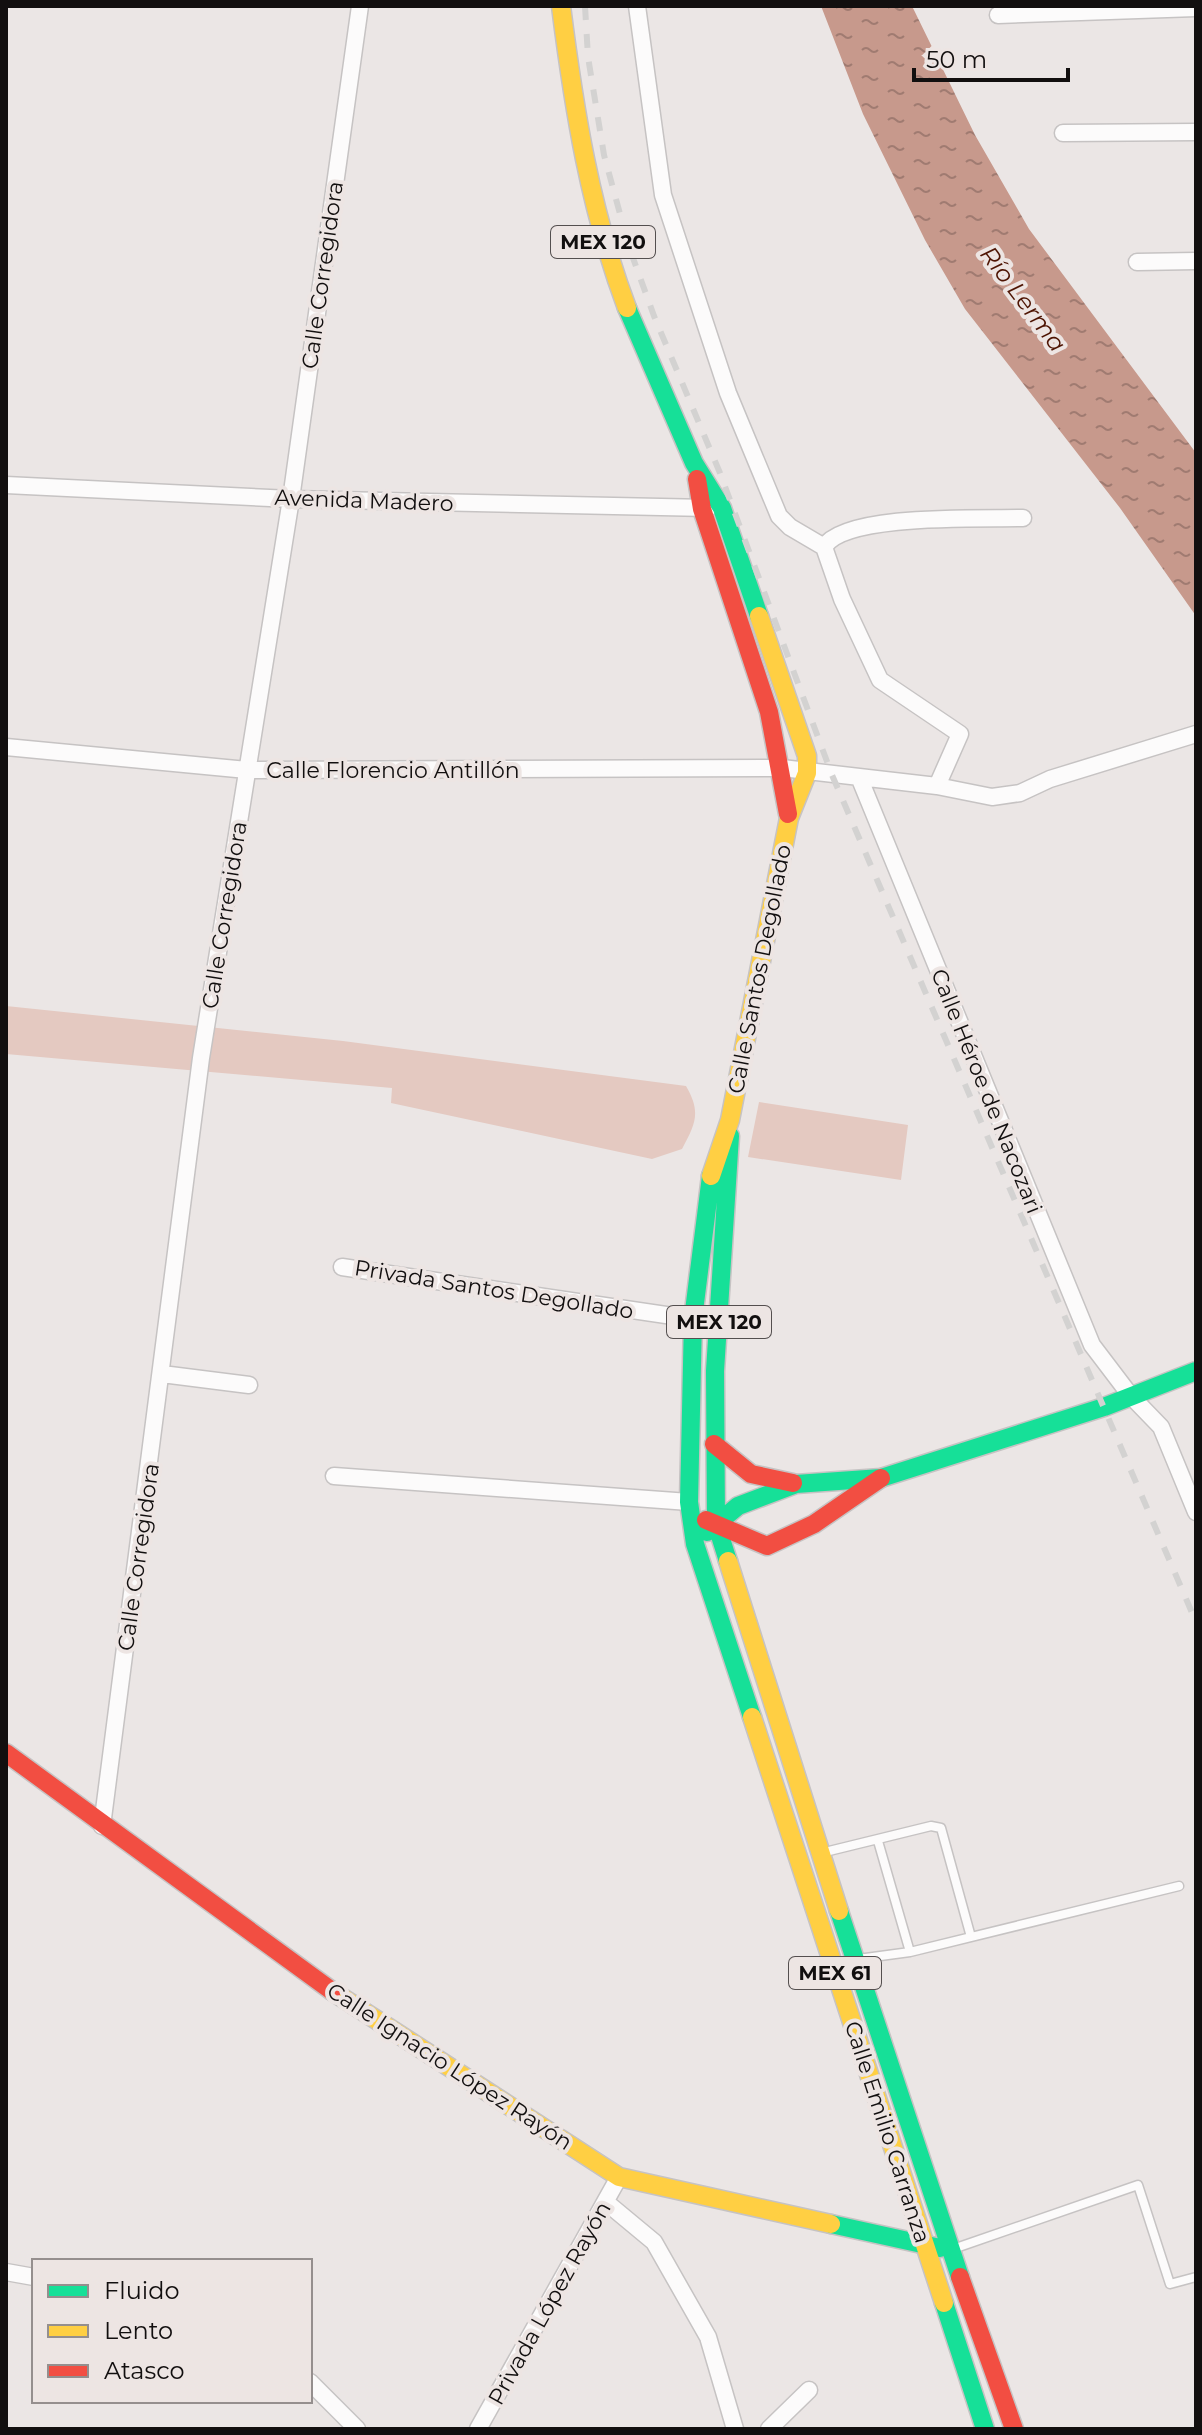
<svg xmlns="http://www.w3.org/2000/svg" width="1202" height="2435" viewBox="0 0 1202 2435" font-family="Montserrat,sans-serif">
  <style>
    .garden { fill: #e4c9c1 }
    .water { fill: url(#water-ripples) }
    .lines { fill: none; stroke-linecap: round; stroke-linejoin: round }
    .lane-casing { stroke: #c6c3c3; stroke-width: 11 }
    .street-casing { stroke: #c6c3c3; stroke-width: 19 }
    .fast-casing { stroke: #c6c3c3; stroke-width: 21 }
    .slow-casing { stroke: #c6c3c3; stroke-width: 21 }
    .jam-casing { stroke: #c6c3c3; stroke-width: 21 }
    .lane { stroke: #fcfbfb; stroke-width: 8 }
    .street { stroke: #fcfbfb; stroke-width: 16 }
    .fast { stroke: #16e098; stroke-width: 18 }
    .slow { stroke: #ffcf43; stroke-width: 18 }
    .jam { stroke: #f24e42; stroke-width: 18 }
    .rail { stroke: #d3d2d1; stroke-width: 6; stroke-dasharray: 14 14; stroke-linecap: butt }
    .labels { text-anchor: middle; stroke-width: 8; stroke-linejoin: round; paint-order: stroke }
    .shield { fill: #ede5e3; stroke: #544f4f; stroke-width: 2 }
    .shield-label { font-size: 20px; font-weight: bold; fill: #120f0f }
    .street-label { font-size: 22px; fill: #120f0f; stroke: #ede5e3 }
    .water-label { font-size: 24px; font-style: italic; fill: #4e1403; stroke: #ede5e3 }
  </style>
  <defs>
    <pattern id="water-ripples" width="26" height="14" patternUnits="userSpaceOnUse" patternTransform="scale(2)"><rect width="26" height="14" fill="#c7998c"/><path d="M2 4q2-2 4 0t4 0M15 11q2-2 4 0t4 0" fill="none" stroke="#a07b71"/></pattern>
  </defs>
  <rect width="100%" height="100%" fill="#ebe6e5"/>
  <path class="garden" d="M6,1006L343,1041L686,1086C701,1112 696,1123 682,1149L652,1159L391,1103L392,1088L6,1054Z
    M759,1102L908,1125L901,1180L748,1157Z"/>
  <path class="water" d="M821,6H912L975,135L1029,229L1196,453V616L1120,508L965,309L925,240L863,114Z"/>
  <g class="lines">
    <defs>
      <path id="lane" d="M878,1841L910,1952
        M825,1852L931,1826L941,1828L971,1937
        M858,1959L910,1952L1179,1886
        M953,2249L1138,2185L1170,2284L1196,2277"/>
      <path id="street" d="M637,6L663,195L728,393L779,516L790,527L824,547L842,599L880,680L960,734L937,786
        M998,15L1196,8
        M1063,133L1196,132
        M1137,262L1196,261
        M6,485L291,499L708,508
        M824,547C844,513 982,519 1023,518
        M6,747L247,770L782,768L937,786L992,797L1020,793L1050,779L1196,734
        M859,777L1092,1345L1130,1395L1161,1427L1196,1512
        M342,1267L693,1319
        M162,1374L249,1385
        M334,1476L689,1502
        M102,1826L201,1058L291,499L360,6
        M607,2203L654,2242L708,2337L735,2429
        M6,2272L34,2277
        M310,2382L357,2429
        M478,2429L619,2177
        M769,2429L809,2390"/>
      <path id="fast" d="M627,308L694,463L722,508L759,616
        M711,1176L693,1319L689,1502L695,1544L752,1717
        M707,1532L738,1506L796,1484L881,1478L1104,1407L1196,1371
        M728,1561L716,1523L715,1371L730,1136
        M839,1911L960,2277
        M831,2224L940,2248
        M944,2303L985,2429"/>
      <path id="slow" d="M561,6C574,109 590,210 627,308
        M711,1176L730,1120L789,818L807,773V756L759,616
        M728,1561L839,1911
        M752,1717L944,2303
        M332,1991L619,2177L831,2224"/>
      <path id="jam" d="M697,479L702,509L769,712L788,814
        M714,1444L751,1474L793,1483
        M706,1520L767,1546L814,1524L881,1478
        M6,1753L332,1991
        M960,2277L1014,2429"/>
    </defs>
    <use href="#lane" class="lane-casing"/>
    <use href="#street" class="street-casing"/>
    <use href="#fast" class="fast-casing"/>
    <use href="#slow" class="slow-casing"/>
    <use href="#jam" class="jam-casing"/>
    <use href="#lane" class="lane"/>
    <use href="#street" class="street"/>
    <use href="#fast" class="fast"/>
    <use href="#slow" class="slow"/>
    <use href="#jam" class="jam"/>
    <path class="rail" d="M585,6L588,57L604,155L629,247L654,316L720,473L832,775L1196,1622"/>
  </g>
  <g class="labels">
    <g class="shield">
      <rect x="551" y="226" width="104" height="32" rx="6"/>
      <rect x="667" y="1306" width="104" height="32" rx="6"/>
      <rect x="789" y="1957" width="92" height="32" rx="6"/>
    </g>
    <g class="shield-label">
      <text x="603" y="249">MEX 120</text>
      <text x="719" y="1329">MEX 120</text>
      <text x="835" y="1980">MEX 61</text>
    </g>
    <g class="street-label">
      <text transform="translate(322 275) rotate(-82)" y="8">Calle Corregidora</text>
      <text transform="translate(364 500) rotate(2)" y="8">Avenida Madero</text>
      <text x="393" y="778">Calle Florencio Antillón</text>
      <text transform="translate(224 915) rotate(-81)" y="8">Calle Corregidora</text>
      <text transform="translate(759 969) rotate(-79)" y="8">Calle Santos Degollado</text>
      <text transform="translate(987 1091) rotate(68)" y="8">Calle Héroe de Nacozari</text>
      <text transform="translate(494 1289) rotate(9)" y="8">Privada Santos Degollado</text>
      <text transform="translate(138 1557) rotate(-82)" y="8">Calle Corregidora</text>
      <text transform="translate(450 2066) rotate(33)" y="8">Calle Ignacio López Rayón</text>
      <text transform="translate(888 2132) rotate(72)" y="8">Calle Emilio Carranza</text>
      <text transform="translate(549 2303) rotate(-61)" y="8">Privada López Rayón</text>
    </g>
    <g class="water-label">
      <text transform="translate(1023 299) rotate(53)" y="8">Río Lerma</text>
    </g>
  </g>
  <rect width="1202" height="2435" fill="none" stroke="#120f0f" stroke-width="16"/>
  <rect x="32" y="2259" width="280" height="144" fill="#ede5e3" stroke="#958f8e" stroke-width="2"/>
  <rect x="48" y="2285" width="40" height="12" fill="#16e098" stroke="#958f8e" stroke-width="2"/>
  <text x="104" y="2299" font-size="24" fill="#120f0f">Fluido</text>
  <rect x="48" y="2325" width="40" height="12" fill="#ffcf43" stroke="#958f8e" stroke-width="2"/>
  <text x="104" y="2339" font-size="24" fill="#120f0f">Lento</text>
  <rect x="48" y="2365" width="40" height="12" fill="#f24e42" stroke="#958f8e" stroke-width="2"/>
  <text x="104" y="2379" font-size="24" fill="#120f0f">Atasco</text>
  <path d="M914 68v12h154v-12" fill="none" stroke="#120f0f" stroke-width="4"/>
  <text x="926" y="68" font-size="24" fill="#120f0f" stroke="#ede5e3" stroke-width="6" paint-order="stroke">50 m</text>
</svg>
